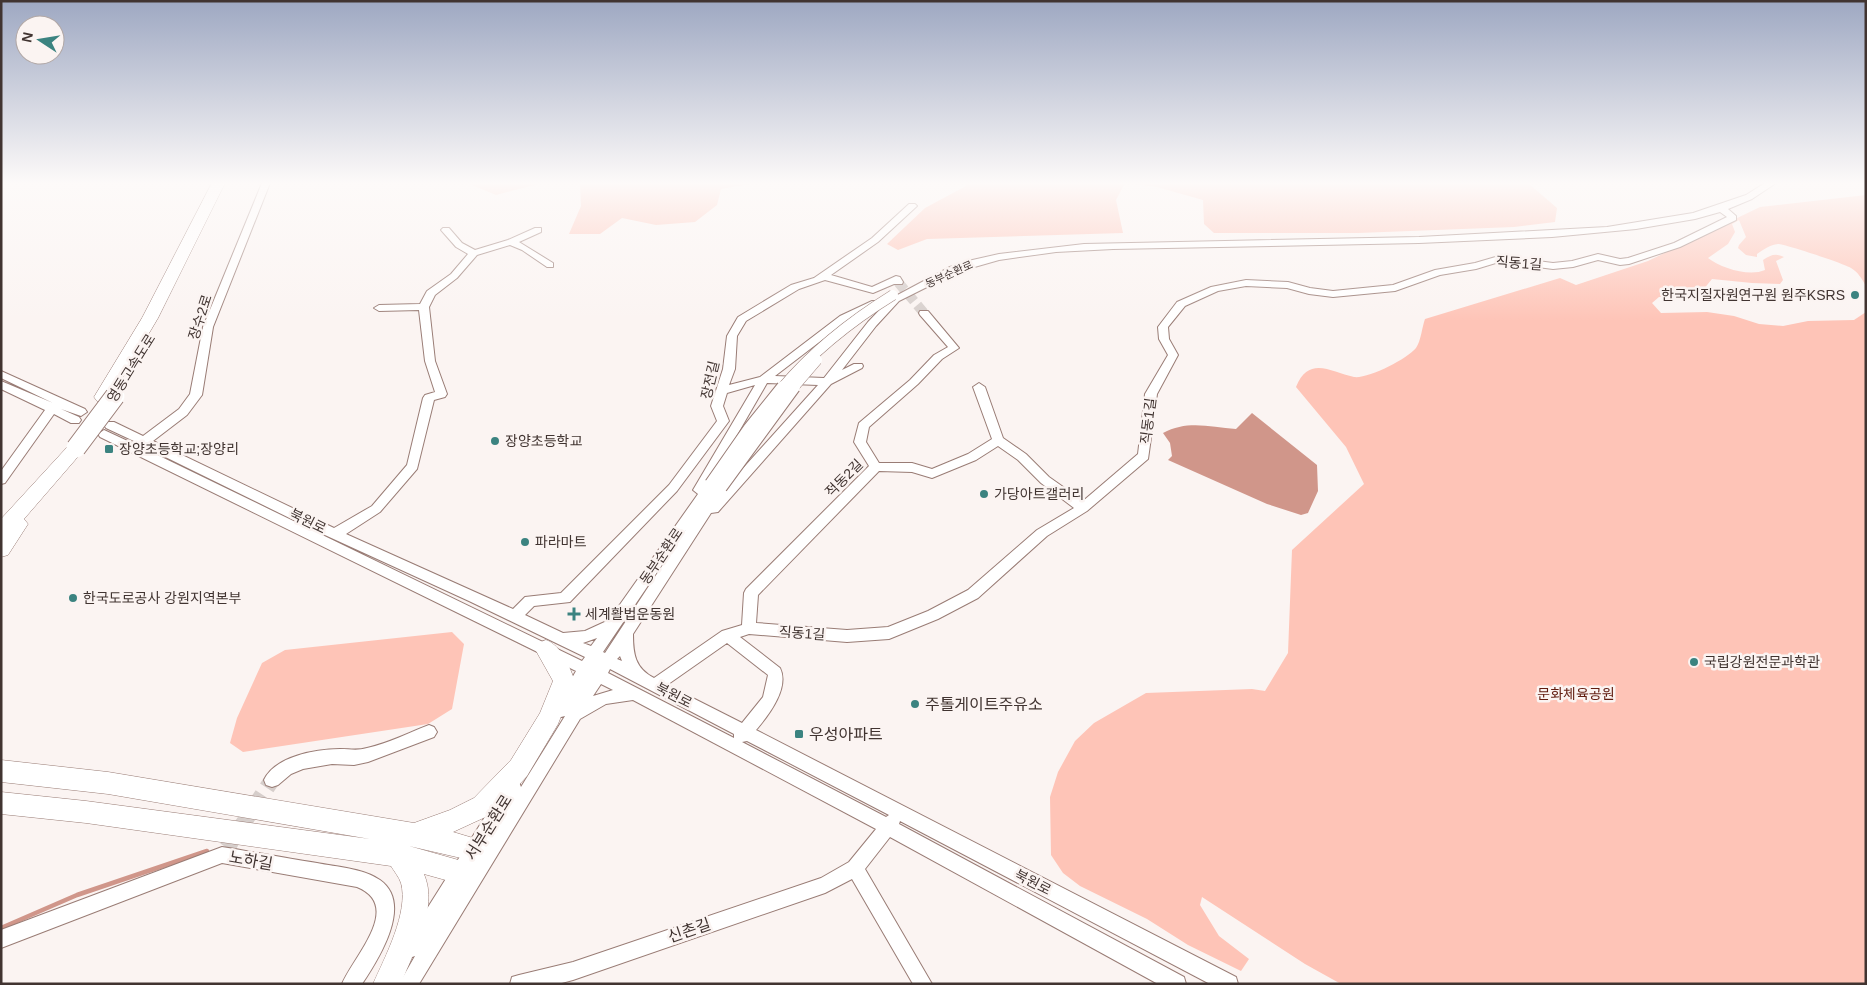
<svg xmlns="http://www.w3.org/2000/svg" width="1867" height="985" viewBox="0 0 1867 985" font-family="Arial,'Noto Sans KR',sans-serif">
  <style>
    .green { fill: #fec4b7 }
    .water { fill: #d0968a }
    .lines { fill: none; stroke-linecap: round; stroke-linejoin: round }
    .stream { stroke: #d0968a; stroke-width: 4.5 }
    .minor-tunnel-far1 { stroke: #d6cecb; stroke-width: 10; stroke-dasharray: 10 5; stroke-linecap: butt }
    .minor-tunnel { stroke: #d6cecb; stroke-width: 16; stroke-dasharray: 16 8; stroke-linecap: butt }
    .minor-casing { stroke: #997c75; stroke-width: 2 }
    .highway-casing { stroke: #997c75; stroke-width: 1 }
    .minor { fill: #fff; fill-rule: evenodd }
    .highway { fill: #fff; fill-rule: evenodd }
    .minor-bridge-far1-casing { stroke: #997c75; stroke-width: 11; stroke-linecap: butt }
    .minor-bridge-casing { stroke: #997c75; stroke-width: 14; stroke-linecap: butt }
    .highway-bridge-casing { stroke: #997c75; stroke-width: 21; stroke-linecap: butt }
    .minor-bridge-far1 { stroke: #fff; stroke-width: 10 }
    .minor-bridge { stroke: #fff; stroke-width: 12 }
    .highway-bridge { stroke: #fff; stroke-width: 19 }
    .poi-dot { fill: #3b8380; stroke: #fbf4f2; stroke-width: 2 }
    .labels { text-anchor: middle; stroke-width: 5; stroke-linejoin: round; paint-order: stroke }
    .far-street-label { font-size: 11px; fill: #413431; stroke: #fbf4f2 }
    .street-label { font-size: 14px; fill: #413431; stroke: #fbf4f2 }
    .poi-label { font-size: 14px; fill: #413431; stroke: #fbf4f2; text-anchor: start }
    .park-label { font-size: 14px; fill: #611c0f; stroke: #fbf4f2 }
    .near-poi-label { font-size: 16px; fill: #413431; stroke: #fbf4f2; text-anchor: start }
    .near-street-label { font-size: 16px; fill: #413431; stroke: #fbf4f2 }
  </style>
  <rect width="100%" height="100%" fill="#fbf4f2"/>
  <path class="green" d="M467,183H542L496,195Z
    M580,183H754L721,189L717,205L695,222L656,225L622,218L600,234H569L581,206Z
    M965,183H1125L1116,200L1123,233L927,239L898,250L887,244L925,208L966,186Z
    M1127,183H1528L1557,208L1555,222L1514,227L1358,233H1214L1204,224L1203,200L1157,187Z
    M1866,195V286C1862,279 1858,272 1851,268C1845,264 1785,244 1778,244C1770,245 1764,249 1757,254V257L1746,255L1738,248L1739,245L1746,237L1739,220L1732,224L1735,232L1728,244L1708,258C1721,268 1749,277 1765,270L1763,260C1771,255 1775,253 1784,257L1776,261L1783,280L1780,284L1752,283L1712,279L1698,296L1659,297L1652,303L1661,313L1707,312L1734,316L1759,324L1783,326L1808,321L1854,320L1866,312V984H1341L1305,964L1202,897L1200,905L1219,936L1249,959L1241,971L1188,945L1147,919L1080,886L1063,873L1051,855L1050,797L1058,772L1075,741L1094,723L1146,693L1252,689L1265,691L1288,653L1292,550L1364,484L1346,447L1296,387C1309,355 1331,372 1354,377C1368,379 1407,359 1416,348C1421,341 1422,327 1425,319L1560,278L1576,285L1648,261L1760,207Z
    M452,632L464,644L452,709L428,724L243,752L230,743L237,718L262,663L285,650Z"/>
  <path class="water" d="M1252,413L1317,465L1318,491L1308,513L1301,515L1267,504L1168,460L1172,456L1170,443L1163,433C1187,420 1210,427 1236,429Z"/>
  <g class="lines">
    <path class="stream" d="M1,928L77,895L207,851"/>
    <path class="minor-tunnel-far1" d="M898,282L924,313"/>
    <path class="minor-tunnel" d="M227,848L272,780"/>
    <defs>
      <path id="minor" d="M262,183H270L213,327L202,395L187,415L153,441L334,528L372,506L407,465L423,398L425,395L435,392L425,361L419,310L379,311L374,308L379,305L420,304L427,291L451,274L468,254L456,247L441,230L443,228H449L462,243L475,250L508,240L535,228H541V232L519,242L553,263V267H547L522,250L510,245L477,255L457,278L435,295L429,307L435,361L447,394L445,397L434,400L417,469L380,512L346,534L513,609L525,597L561,593L669,485L717,421L711,406L723,369L727,336L738,317L791,285L814,278L872,238L909,204H915L917,206L878,242L831,275L872,287L896,276L900,277L903,282L902,284H894L873,293L825,280L799,289L746,321L737,336L735,369L729,385L760,377L840,316L872,301H880V305L848,320L775,376L824,378L868,322L890,299L950,267L968,261L999,254L1084,244L1419,237L1607,227L1693,213L1746,195L1765,183H1776L1752,199L1728,209L1736,216V220L1680,247L1629,264L1620,265L1598,260L1573,267L1553,269L1499,262L1476,269L1440,275L1395,291L1333,297L1309,294L1287,288L1246,286L1218,291L1185,306L1168,327L1169,339L1178,355L1157,394L1148,459L1087,511L1047,536L978,598L938,619L889,639L847,642L749,634L740,637L780,668C790,688 768,716 756,730L1236,977L1238,984H1210L900,821L899,824L1184,977L1186,984H1158L890,837L865,869L932,984H913L852,879L825,893L573,980L558,984H510L512,977L519,975L573,962L821,878L849,862L876,829L633,700L606,704L580,719L419,984H399L415,956L412,957L406,954L403,948L406,942L507,782L513,780L519,782L521,787L565,716L561,717L556,716L553,711L576,671L100,437L98,434L104,430L134,444L136,442L106,428L104,425L106,422H114L143,436L179,409L190,394L203,327ZM1720,212L1727,217L1674,243L1628,258L1620,259L1598,254L1572,261L1553,263L1499,256L1475,263L1435,270L1393,285L1333,291L1310,288L1288,282L1246,280L1211,287L1177,302L1158,327L1159,339L1168,355L1145,394L1138,454L1083,501L1049,477L1026,454L1003,438L985,387L979,383L973,387L992,439L968,454L932,469L912,463H879L866,442L869,427L918,384L942,359L959,348L928,311H920L919,313L920,315L948,347L934,355L910,380L859,423L854,442L869,466L746,589L744,593L742,625L722,631L654,678C635,668 633,654 633,634L711,513L718,512L831,384L862,368L863,366L862,364H854L842,370L876,326L899,301L957,272L999,260L1056,252L1113,249L1419,243L1552,237L1636,229L1695,219ZM767,383L818,385L727,486L721,483L717,484L711,480ZM755,385L693,490L698,494L609,620L585,631L563,633L525,615L534,606L570,602L677,491L729,421L723,406L727,393ZM998,446L1018,460L1041,483L1074,508L1037,530L968,590L928,611L888,627L847,630L756,623L758,595L879,471L912,472L932,478L976,460ZM145,447L314,530L469,601L585,657L582,661L143,448ZM687,528L605,653L603,652ZM597,638L591,646L583,643ZM727,643L768,675L763,697L742,723L667,685ZM620,656L622,661L617,659ZM610,669L734,734V738L608,673ZM601,684L613,690L593,696ZM747,741L889,815L886,817L742,742Z
        M1,371L85,409L87,412L81,416L61,409L79,417L81,420L79,423H71L54,414L5,483L1,484V471L45,410L1,389V381L53,403L1,378Z
        M429,725L434,727L437,732L434,737L368,762L354,765L332,764L303,769L291,774L278,785L272,787L266,785L264,780C275,756 317,749 340,749C350,749 357,751 367,748C389,743 408,733 429,725Z
        M222,847C254,852 285,858 317,863C337,867 362,868 380,880C414,904 378,960 362,984H342C353,957 404,906 357,887L222,863L1,948V930Z"/>
      <path id="highway" d="M212,183H225L158,318L109,401L103,402L97,401L94,397L142,318Z
        M76,442L82,444L85,448L82,452L24,519L28,524L8,555L1,557V519L70,444Z
        M546,640C562,646 569,666 575,681L558,724L527,776L492,814L453,832L483,841L487,849L483,857L474,861L409,846L469,863L473,872L469,881L460,884L424,874C439,909 413,952 401,984H373C385,957 409,912 401,883C399,877 394,871 391,866L86,823L1,814V792L86,801L370,839L108,794L1,782V760L108,772L414,823L450,810L474,798L511,760L540,713L553,681L535,649L538,643Z"/>
    </defs>
    <use href="#minor" class="minor-casing"/>
    <use href="#highway" class="highway-casing"/>
    <use href="#minor" class="minor"/>
    <use href="#highway" class="highway"/>
    <defs>
      <path id="minor-bridge-far1" d="M782,388C814,350 851,321 893,295
        M793,388L817,360"/>
      <path id="minor-bridge" d="M711,484L750,428L783,387
        M721,487L794,387"/>
      <path id="highway-bridge" d="M76,448L115,396"/>
    </defs>
    <use href="#minor-bridge-far1" class="minor-bridge-far1-casing"/>
    <use href="#minor-bridge" class="minor-bridge-casing"/>
    <use href="#highway-bridge" class="highway-bridge-casing"/>
    <use href="#minor-bridge-far1" class="minor-bridge-far1"/>
    <use href="#minor-bridge" class="minor-bridge"/>
    <use href="#highway-bridge" class="highway-bridge"/>
  </g>
  <linearGradient id="sky" x2="0" y2="1"><stop stop-color="#9ea8c2"/><stop offset="0.57" stop-color="#fdfaf9"/><stop offset="1" stop-color="#fdfaf9" stop-opacity="0"/></linearGradient>
  <rect width="1867" height="321" fill="url(#sky)"/>
  <g class="poi-dot">
    <circle cx="1855" cy="295" r="5"/>
    <circle cx="495" cy="441" r="5"/>
    <rect x="104" y="444" width="10" height="10" rx="2.5"/>
    <circle cx="984" cy="494" r="5"/>
    <circle cx="525" cy="542" r="5"/>
    <circle cx="73" cy="598" r="5"/>
    <path d="M571.5 606.5h5v5h5v5h-5v5h-5v-5h-5v-5h5z"/>
    <circle cx="1694" cy="662" r="5"/>
    <circle cx="915" cy="704" r="5"/>
    <rect x="794" y="729" width="10" height="10" rx="2.5"/>
  </g>
  <g class="labels">
    <g class="far-street-label">
      <text transform="translate(949 274) rotate(-24)" y="4">동부순환로</text>
    </g>
    <g class="street-label">
      <text transform="translate(1519 263) rotate(4)" y="5">직동1길</text>
      <text transform="translate(200 317) rotate(-72)" y="5">장수2로</text>
      <text transform="translate(131 368) rotate(-58)" y="5">영동고속도로</text>
      <text transform="translate(710 380) rotate(-77)" y="5">장전길</text>
      <text transform="translate(1148 421) rotate(-83)" y="5">직동1길</text>
      <text transform="translate(844 478) rotate(-45)" y="5">적동2길</text>
      <text transform="translate(308 521) rotate(26)" y="5">북원로</text>
      <text transform="translate(661 556) rotate(-56)" y="5">동부순환로</text>
      <text transform="translate(802 633) rotate(4)" y="5">직동1길</text>
      <text transform="translate(674 695) rotate(27)" y="5">북원로</text>
      <text transform="translate(1033 882) rotate(27)" y="5">북원로</text>
    </g>
    <g class="poi-label">
      <text x="1845" y="300" text-anchor="end">한국지질자원연구원 원주KSRS</text>
      <text x="505" y="446">장양초등학교</text>
      <text x="119" y="454">장양초등학교;장양리</text>
      <text x="994" y="499">가당아트갤러리</text>
      <text x="535" y="547">파라마트</text>
      <text x="83" y="603">한국도로공사 강원지역본부</text>
      <text x="585" y="619">세계활법운동원</text>
      <text x="1704" y="667">국립강원전문과학관</text>
    </g>
    <g class="park-label">
      <text x="1576" y="699">문화체육공원</text>
    </g>
    <g class="near-poi-label">
      <text x="925" y="710">주톨게이트주유소</text>
      <text x="809" y="740">우성아파트</text>
    </g>
    <g class="near-street-label">
      <text transform="translate(488 827) rotate(-58)" y="6">서부순환로</text>
      <text transform="translate(251 860) rotate(10)" y="6">노하길</text>
      <text transform="translate(689 930) rotate(-19)" y="6">신촌길</text>
    </g>
  </g>
  <rect width="1867" height="985" fill="none" stroke="#413431" stroke-width="5"/>
  <g transform="translate(40 40) rotate(282)"><circle r="24" fill="#fbf4f2" stroke="#b1a7a5"/>
  <path d="M0-4L9 19L0 12L-9 19Z" fill="#3b8380"/>
  <text y="-8" font-size="14" font-weight="bold" text-anchor="middle" fill="#413431">N</text>
  </g>
</svg>
